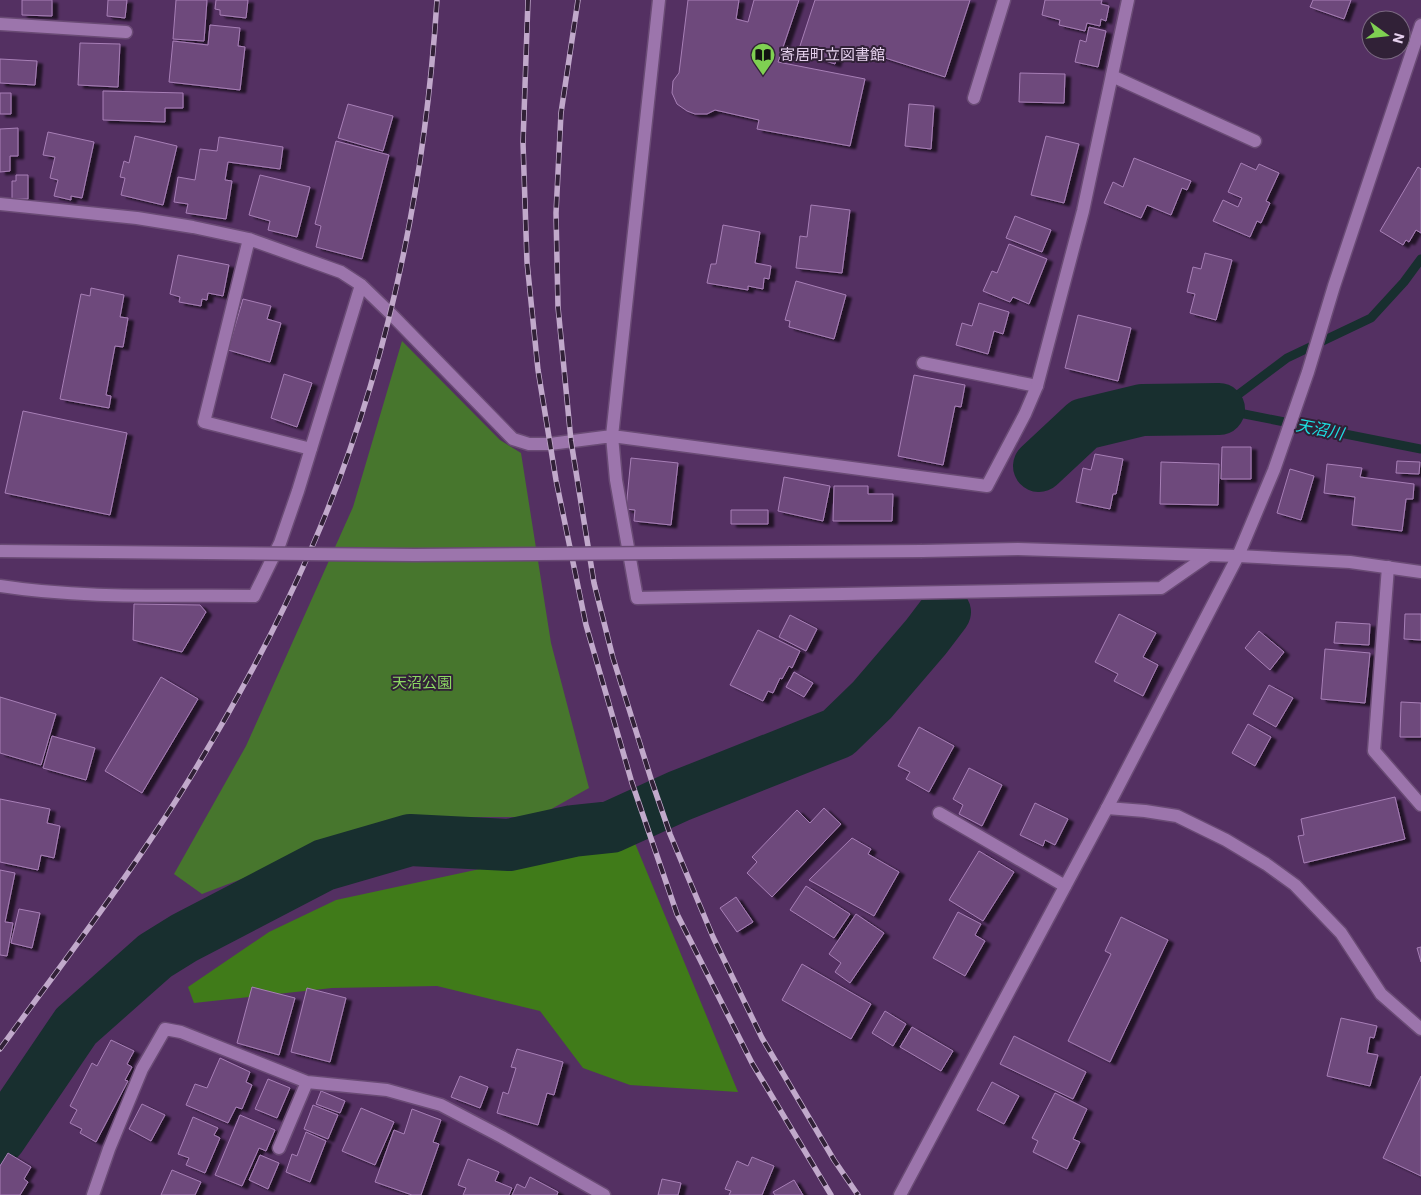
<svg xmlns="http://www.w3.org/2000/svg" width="1421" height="1195" viewBox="0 0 1421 1195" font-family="Roboto,'Noto Sans JP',sans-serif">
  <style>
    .green { fill: #47762d }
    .forest { fill: #407b19 }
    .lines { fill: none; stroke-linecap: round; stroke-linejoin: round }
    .stream { stroke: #182f2f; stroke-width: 9 }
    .river { stroke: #182f2f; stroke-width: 52 }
    .building { fill: #6e497c; stroke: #a77fb6; filter: url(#shadow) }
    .service-casing { stroke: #6a4b75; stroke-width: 15 }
    .minor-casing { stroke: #6a4b75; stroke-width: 15 }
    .tertiary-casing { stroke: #6a4b75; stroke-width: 15 }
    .service { stroke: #9c75ac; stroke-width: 12 }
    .minor { stroke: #9c75ac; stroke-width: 12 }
    .tertiary { stroke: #9c75ac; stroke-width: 12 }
    .rail-casing { stroke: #c1a9cb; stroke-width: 5.5 }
    .rail { stroke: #312137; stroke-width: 4; stroke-dasharray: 11; stroke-linecap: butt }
    .tertiary-bridge-casing { stroke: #6a4b75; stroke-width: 15; stroke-linecap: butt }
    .tertiary-bridge { stroke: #9c75ac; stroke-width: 12 }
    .labels { text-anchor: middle; stroke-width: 4; stroke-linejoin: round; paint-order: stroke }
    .poi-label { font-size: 15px; fill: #e7d2ef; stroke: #312137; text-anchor: start }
    .park-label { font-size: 15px; fill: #8cd963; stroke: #312137 }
    .water-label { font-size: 16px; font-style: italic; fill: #1ce0e2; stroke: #312137 }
  </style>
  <defs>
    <filter id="shadow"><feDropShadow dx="5.5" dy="3" stdDeviation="1" flood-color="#0009"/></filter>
  </defs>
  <rect width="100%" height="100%" fill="#543062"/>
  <path class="green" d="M402,341L500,440L521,453L551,643L589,788L537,817H404L202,894L174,874L246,746L353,507Z"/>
  <path class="forest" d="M632,836L738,1092L630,1085L583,1068L540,1011L437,986L332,988L194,1003L188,987L269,932L336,900Z"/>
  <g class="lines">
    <path class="stream" d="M1219,409L1287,358L1371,318L1404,282L1421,259
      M1219,409L1421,449"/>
    <path class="river" d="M1039,466L1084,424L1142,410L1219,409
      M0,1138L76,1026L155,956L184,938L324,865L410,840L509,845L573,831L611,827L679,796L838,733L872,700L926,637L945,612"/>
  </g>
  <path class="building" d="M22,0H52V16L22,15Z
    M108,0H127L125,18L107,16Z
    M176,0H207L204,41L173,39Z
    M216,0H248L246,18L220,15V10L215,9Z
    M688,0H739L736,19L748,22L754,0H799L778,62L865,79L850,146L757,129L759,120L715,110L707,114H695L687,111L677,104L672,93L673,81L679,73Z
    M815,0H970L945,77L860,50L859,53L840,47L835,64L798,52Z
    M1045,0H1102L1101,4L1109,6L1106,21L1101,19L1100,26L1087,23L1085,31L1059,25L1060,20L1042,15Z
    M1313,0H1351L1344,19L1310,7Z
    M210,25L240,28L238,46L245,47L240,90L169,82L173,41L208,45Z
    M1089,27L1106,31L1098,67L1075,62L1080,40L1086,42Z
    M80,43L120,44L118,87L78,85Z
    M0,59L37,61L35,85L0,83Z
    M1020,73L1065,74L1064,103L1019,102Z
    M103,91L183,93V108H165V122L103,120Z
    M0,93H11V114H0Z
    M348,104L393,116L383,151L338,138Z
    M909,104L934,106L931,149L905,146Z
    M18,128V156H10V171L0,172V129Z
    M48,132L94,142L82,198L71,196V200L54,196L58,180L50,178L55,157L43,155Z
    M135,136L177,146L163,205L121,195L125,178L120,177L124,161L129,163Z
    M1046,136L1079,144L1064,203L1031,195Z
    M219,137L283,147L280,169L228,162L225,180L232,181L226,219L186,213L188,204L174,202L178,177L195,180L200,149L217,151Z
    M336,141L389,155L362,259L316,247L321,226L315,224Z
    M1134,158L1191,181L1187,190L1182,188L1171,215L1147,205L1141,218L1104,203L1113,182L1123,187Z
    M1241,163L1256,170L1259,164L1279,173L1266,201L1270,203L1261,223L1257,221L1250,237L1213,221L1223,200L1238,207L1242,198L1228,192Z
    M1418,167L1421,169V233L1416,230L1409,242L1406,240L1403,245L1380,231Z
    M16,175H28V199H12V181H16Z
    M260,175L310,187L297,237L268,230L270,221L249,215Z
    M811,205L850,210L842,273L796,268L800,236L807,237Z
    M1015,216L1051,230L1042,252L1006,238Z
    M723,225L760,232L755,263L771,266L769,279L764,278L763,289L748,286V290L707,283L711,264H716Z
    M1009,244L1047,259L1029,304L1013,297L1010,302L983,291L992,271L997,273Z
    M1205,253L1232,260L1216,320L1190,313L1195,294L1187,292L1193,267L1201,269Z
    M178,255L229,265L223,296L208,293L207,300L202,299L201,306L179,302L180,297L170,294Z
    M796,281L846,295L834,339L789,327L790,321L785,320Z
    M91,288L124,295L120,317L128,318L123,347L115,346L106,395L111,396L109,408L60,399L81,294L90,296Z
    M243,299L271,306L267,319L281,323L270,362L228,350Z
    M979,303L1009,312L1003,334L994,331L988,354L956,345L962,323L972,326Z
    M1078,315L1131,328L1118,381L1065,368Z
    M284,374L312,383L297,427L271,418Z
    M914,375L965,385L961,407L955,406L943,465L898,456Z
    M23,411L127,433L110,515L5,493Z
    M1222,447H1251V479H1221Z
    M1095,454L1123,459L1116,494H1113L1110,509L1076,502L1083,468L1091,470Z
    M631,458L678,463L671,525L634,521L635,510L626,509Z
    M1397,461L1420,462L1419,474L1396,473Z
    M1161,462L1219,464L1218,505L1160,504Z
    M1327,464L1362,468L1360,477L1414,484L1413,499H1406L1402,531L1352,525L1355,497L1324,493Z
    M1290,469L1314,476L1301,520L1277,513Z
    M784,477L830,486L823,521L778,511Z
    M834,486H868V494H893L892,521H833Z
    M731,510H768V524H731Z
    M134,604L200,605L206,612L182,652L133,640Z
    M1119,614L1156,633L1143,657L1158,665L1143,696L1114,681L1118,674L1095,662Z
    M1405,614H1421V640L1404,639Z
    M790,615L817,629L806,651L779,637Z
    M1336,622L1370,624L1369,645L1334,643Z
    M758,630L800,651L792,668L789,666L782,679L780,678L773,693L768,691L763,701L730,685Z
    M1259,631L1284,652L1270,670L1245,648Z
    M1325,649L1370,653L1365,703L1321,699Z
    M794,672L813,683L804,697L786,687Z
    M161,677L198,699L142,793L105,771Z
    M1269,685L1293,698L1276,727L1253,714Z
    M0,697L56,714L41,765L0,753Z
    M1401,702L1421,703V737H1400Z
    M1248,724L1271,737L1255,766L1232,753Z
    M919,727L954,746L929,792L906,779L910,772L898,766Z
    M52,736L95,748L86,780L43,768Z
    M969,768L1002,785L982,826L959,814L963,805L953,799Z
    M1395,797L1405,839L1304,863L1298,836L1304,835L1301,819Z
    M0,799L50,809L47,823L60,826L54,858L41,855L38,870L0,862Z
    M1035,803L1068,819L1055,845L1045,840L1043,846L1020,835Z
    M824,808L841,824L772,897L747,873L757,862L752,857L797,810L810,823Z
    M852,838L871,849L868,854L899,872L874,916L809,880Z
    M979,851L1014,872L983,921L949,900Z
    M0,870L15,873L5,922L13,923L7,956L0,955Z
    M806,886L850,914L834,938L790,910Z
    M736,897L753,922L737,932L720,908Z
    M19,909L40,913L32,948L11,943Z
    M958,912L981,924L975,935L985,941L965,976L933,958Z
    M856,914L884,933L850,983L835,972L841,963L829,954Z
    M1121,917L1168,940L1110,1062L1068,1041L1111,954L1105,951Z
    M1421,947V962L1417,948Z
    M802,964L871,1004L851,1039L782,1000Z
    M252,987L295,998L279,1055L237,1043Z
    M307,988L346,998L330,1062L291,1052Z
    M885,1011L906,1024L893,1046L872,1033Z
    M1341,1018L1377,1026L1374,1038L1370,1037L1367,1053L1378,1055L1370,1086L1327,1076Z
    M912,1027L953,1051L941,1071L900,1047Z
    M1014,1036L1086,1072L1073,1099L1000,1064Z
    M111,1040L134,1051L127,1064L132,1067L125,1080L128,1081L96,1142L80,1133L82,1129L70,1123L77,1110L70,1106L92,1063L97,1066Z
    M517,1049L563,1062L554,1095L547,1093L538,1125L497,1113L503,1092L508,1094L516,1068L511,1067Z
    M220,1058L250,1072L246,1082L252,1085L242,1109L236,1107L228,1123L186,1105L195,1084L207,1088Z
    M460,1076L488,1087L480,1108L451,1097Z
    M1421,1076V1176L1383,1158Z
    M268,1079L290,1088L277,1118L255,1109Z
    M992,1082L1019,1096L1004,1124L977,1110Z
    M321,1091L345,1101L340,1113L316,1104Z
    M1055,1093L1087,1109L1073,1139L1080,1142L1067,1169L1033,1152L1038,1141L1032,1138Z
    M142,1104L165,1115L151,1141L129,1129Z
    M313,1105L338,1115L328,1139L304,1129Z
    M361,1108L394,1122L375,1165L342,1151Z
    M412,1109L441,1120L433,1142L439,1144L421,1195H412L375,1182L394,1130L404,1134Z
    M240,1115L275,1130L266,1151L259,1148L242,1186L215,1175Z
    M193,1117L218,1128L214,1135L220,1138L205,1173L186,1165L189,1158L178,1154Z
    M306,1132L326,1141L310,1182L286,1172L292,1154L297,1156Z
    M8,1153L31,1167L24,1179L28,1182L20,1195H0V1166Z
    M260,1155L279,1163L268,1189L249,1180Z
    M752,1157L774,1166L762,1195H729L731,1191L725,1189L737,1161L748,1166Z
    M468,1159L499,1172L495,1181L512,1188L509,1195H463L466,1188L458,1185Z
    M172,1170L201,1182L195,1195H161Z
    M530,1177L558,1192L557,1195H512L517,1184L525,1188Z
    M662,1179L681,1183L678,1195H658Z
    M794,1180L803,1195H775L773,1192Z"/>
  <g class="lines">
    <defs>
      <path id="service" d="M0,24L126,32
        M1112,76L1255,141
        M923,363L1037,386
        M1388,567L1374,751L1421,805
        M939,813L1065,886
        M279,1148L307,1082
        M93,1195L109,1149L142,1069L165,1029L181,1032L307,1082L387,1090L441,1105L502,1137L604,1195"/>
      <path id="minor" d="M659,0L612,436L616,480L637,598L1161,588L1207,556
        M974,98L1004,0
        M0,204L137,218L193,227L249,239L341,272L361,285L390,313L513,439L529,444H550L612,436L987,486L1025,414L1037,386L1083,211L1128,0
        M249,239L204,422L311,449
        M0,586C83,599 169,595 254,596L280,543L298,491L361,285
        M1107,808L1145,811L1177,816L1226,840L1266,864L1295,885L1341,933L1381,994L1421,1029"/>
      <path id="tertiary" d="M922,551L1018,549L1238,556L1350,562L1421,572
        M900,1195L1107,808L1238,556L1274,470L1308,372L1334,286L1421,25"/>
    </defs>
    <use href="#service" class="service-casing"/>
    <use href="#minor" class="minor-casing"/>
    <use href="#tertiary" class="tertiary-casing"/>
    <use href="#service" class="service"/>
    <use href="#minor" class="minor"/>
    <use href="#tertiary" class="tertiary"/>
    <defs>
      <path id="rail" d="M528,0L523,143L527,262L538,370L556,480L586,625L632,783L677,914L752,1063L831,1195
        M578,0L561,113L556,213L558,307L571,441L594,583L613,658L652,782L670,834L713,937L762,1038L834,1160L858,1195
        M0,1049C69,954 142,860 202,758C243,690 280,620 312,547C387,374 425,187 437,0"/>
    </defs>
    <use href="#rail" class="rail-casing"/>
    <use href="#rail" class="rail"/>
    <defs>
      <path id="tertiary-bridge" d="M0,551L415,555L922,551"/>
    </defs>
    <use href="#tertiary-bridge" class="tertiary-bridge-casing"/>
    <use href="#tertiary-bridge" class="tertiary-bridge"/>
  </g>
  <defs>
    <symbol id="library-pin" viewBox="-11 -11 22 30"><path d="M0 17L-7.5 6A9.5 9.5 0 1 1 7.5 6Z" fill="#7fd052" stroke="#312137"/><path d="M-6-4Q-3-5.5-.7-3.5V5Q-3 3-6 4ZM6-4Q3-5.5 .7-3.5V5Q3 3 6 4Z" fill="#111"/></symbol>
  </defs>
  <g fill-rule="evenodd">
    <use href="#library-pin" x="749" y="41" width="28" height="38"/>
  </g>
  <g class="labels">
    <g class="poi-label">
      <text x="780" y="60">寄居町立図書館</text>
    </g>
    <g class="park-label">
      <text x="422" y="688">天沼公園</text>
    </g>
    <g class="water-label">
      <text transform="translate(1320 429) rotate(11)" y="6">天沼川</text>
    </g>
  </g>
  <g transform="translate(1386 35) rotate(105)"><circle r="24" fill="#312137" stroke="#7a6881"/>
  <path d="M0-4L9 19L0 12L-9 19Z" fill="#7fd052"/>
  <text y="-8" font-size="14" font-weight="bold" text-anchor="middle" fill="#e7d2ef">N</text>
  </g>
</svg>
